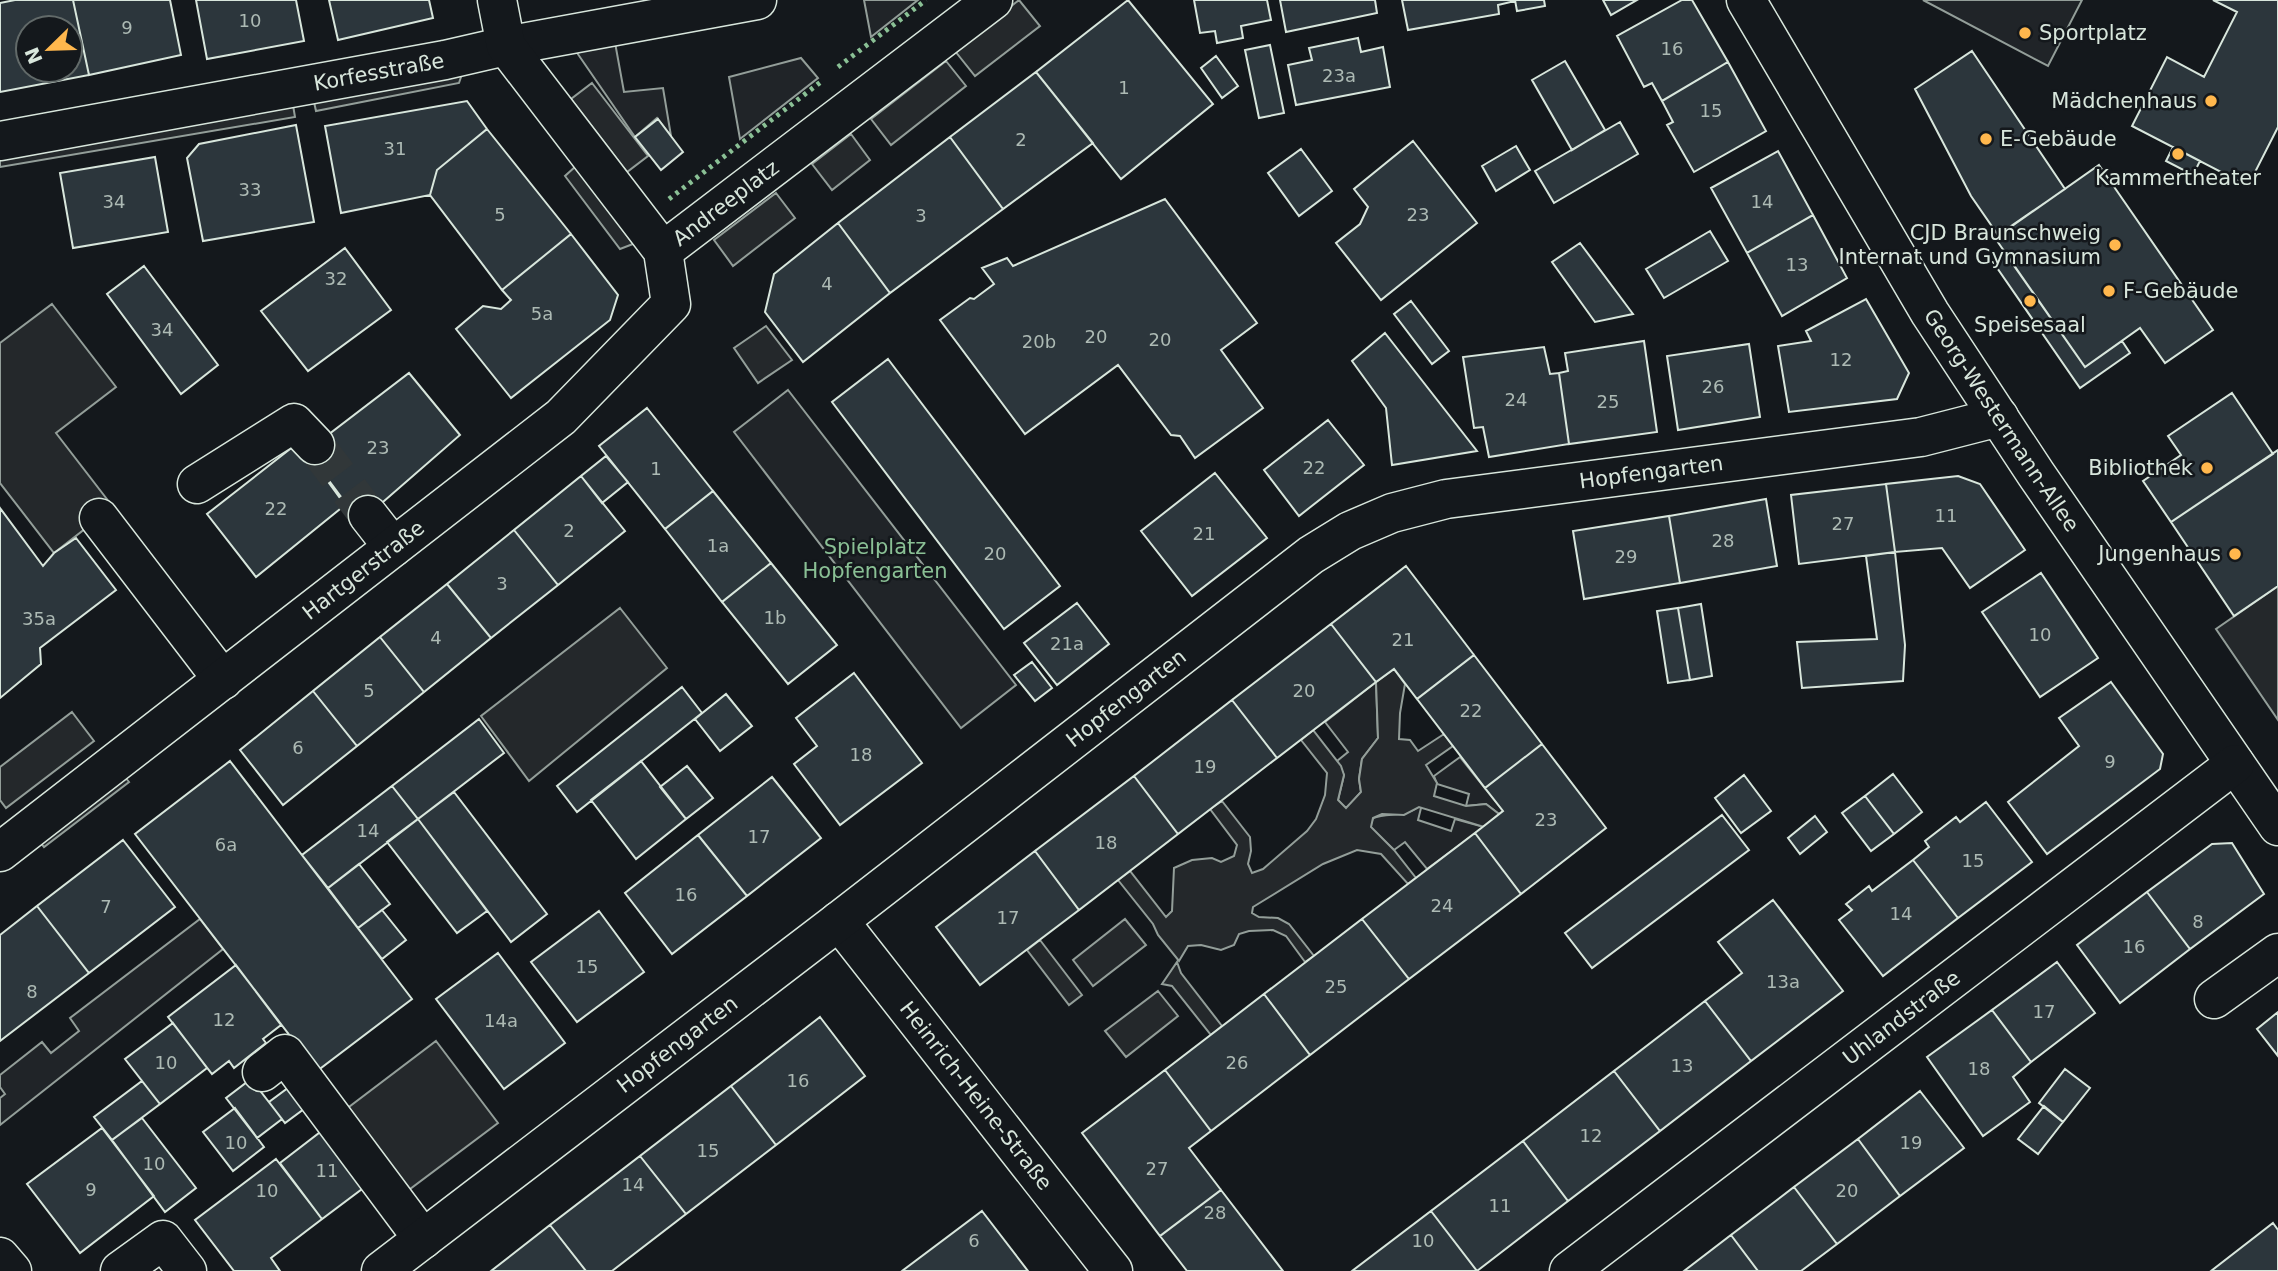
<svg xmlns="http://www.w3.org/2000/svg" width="2278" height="1271" viewBox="0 0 2278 1271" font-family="'DejaVu Sans',sans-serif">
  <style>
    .green { fill: #202428; stroke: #939e99; stroke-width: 2 }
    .parking { fill: #24282b; stroke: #939e99; stroke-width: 2 }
    .building { fill: #2c363c; stroke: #d8e6dc; stroke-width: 2; fill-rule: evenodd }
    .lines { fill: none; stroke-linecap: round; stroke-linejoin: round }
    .minor-tunnel { stroke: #313739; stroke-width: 38; stroke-dasharray: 38 19; stroke-linecap: butt }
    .minor-casing { stroke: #d8e6dc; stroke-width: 41 }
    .minor { stroke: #14181c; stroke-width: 38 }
    .hedge { stroke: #8ac095; stroke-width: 5; stroke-dasharray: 3.5 5; stroke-linecap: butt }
    .poi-dot { fill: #ffb74d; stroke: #14181c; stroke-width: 2.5 }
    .labels { text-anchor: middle; stroke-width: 5; stroke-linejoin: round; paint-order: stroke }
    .number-label { font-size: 18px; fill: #adbab4 }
    .poi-label { font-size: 21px; fill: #d8e6dc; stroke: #14181c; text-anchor: end }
    .street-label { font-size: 21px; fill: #d8e6dc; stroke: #14181c }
    .park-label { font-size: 21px; fill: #8ac095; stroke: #14181c }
  </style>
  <rect width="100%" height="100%" fill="#14181c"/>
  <path class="green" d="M864,0H918L871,37Z
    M1923,0H2082L2048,66Z
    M614,37L624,92L663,88L671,136L657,118L635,137L573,47Z
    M801,58L818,78L740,139L729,77Z
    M788,390L1016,685L961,728L734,432Z
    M1376,682L1378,738L1362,759L1359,779L1361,792L1346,809L1338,800L1344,775L1337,761L1348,752L1325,722Z
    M1460,757L1503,811L1499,814L1486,804L1466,806L1469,794L1437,784L1434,776Z
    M1419,806L1421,808L1418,820L1451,831L1455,819L1484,827L1427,869L1405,842L1394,850L1370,827L1373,818C1389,812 1405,818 1419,806Z
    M200,919L223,949L0,1125V1098L5,1094L0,1087V1075L42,1042L51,1053L79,1031L70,1018Z"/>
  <path class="parking" d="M1019,0L1040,26L975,76L955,51Z
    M946,61L966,86L891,145L871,119Z
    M465,65L459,83L316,111L312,93Z
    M592,83L648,156L627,172L571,99Z
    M292,99L295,117L0,167V151Z
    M851,134L870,160L832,190L812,164Z
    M576,166L633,244L620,249L565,176Z
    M776,193L795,218L733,266L714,240Z
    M52,304L116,387L56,433L113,507L54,553L0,483V343Z
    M766,326L792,360L758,383L734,348Z
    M2278,586V720L2216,629Z
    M620,608L667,668L529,781L481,716Z
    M1394,669L1405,684L1400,713L1399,739L1410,740L1418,751L1444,734L1453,746L1426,765L1437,783L1434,796L1466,806L1486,804L1499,814L1484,827L1419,807L1404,815L1382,814L1373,818L1371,827L1394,850L1416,878L1408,884L1381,854L1357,850L1323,864L1253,907L1252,913L1259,917L1278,918L1289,924L1314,956L1305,962L1286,936L1273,930L1249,931L1239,934L1234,945L1221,950L1201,945L1188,946L1179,961L1158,935L1153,924L1118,880L1130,871L1166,917L1172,911L1174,868L1192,860L1212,858L1221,862L1234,856L1237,845L1210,809L1222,801L1250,837L1251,851L1248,864L1252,873L1263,869L1307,831L1316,819L1325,795L1327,773L1301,740L1313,730L1341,766L1344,775L1338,800L1346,808L1361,792L1359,779L1362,759L1378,738L1376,682Z
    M72,712L94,741L6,808L0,800V767Z
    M117,767L129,782L44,847L32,832Z
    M1125,919L1146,945L1093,986L1073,960Z
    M1040,940L1082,995L1069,1005L1027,950Z
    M1177,962L1181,973L1222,1026L1211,1035L1172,986L1162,984Z
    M1158,991L1178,1016L1126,1057L1105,1031Z
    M436,1041L498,1123L406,1192L345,1110Z"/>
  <path class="building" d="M15,0H73L89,75L0,92V3ZM28,28H70V70H28Z
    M73,0H170L181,55L89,75Z
    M196,0H296L304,41L207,59Z
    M329,0H429L433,18L338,40Z
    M1128,0L1213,104L1121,179L1036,72Z
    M1194,0H1267L1271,20L1241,26L1243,38L1217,43L1215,31L1200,33Z
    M1280,0H1375L1377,13L1286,32Z
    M1402,0H1515V1L1498,5L1499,14L1408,30Z
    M1515,0H1544L1545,6L1517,11Z
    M1603,0H1637L1611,15Z
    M1682,0H1692L1728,62L1662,101L1652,83L1644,87L1617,36Z
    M2213,0H2278V127L2248,186L2132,126L2167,57L2204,77L2237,12Z
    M1358,38L1361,52L1383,47L1390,87L1296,105L1288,65L1312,60L1309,48Z
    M1270,45L1284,113L1259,118L1245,50Z
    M1972,51L2065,189L1998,235L1971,196L1915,89Z
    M1216,56L1238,86L1222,98L1201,68Z
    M1565,61L1605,130L1572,150L1532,80Z
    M1728,62L1766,131L1694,172L1667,125L1673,122L1662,101Z
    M1036,72L1093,143L1003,209L950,137Z
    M467,101L487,129L437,170L430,195L341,213L325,126Z
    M658,119L683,152L661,170L635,137Z
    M1620,122L1638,154L1554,203L1535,171Z
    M296,125L314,222L203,241L187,158L199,144Z
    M487,129L571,234L502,290L430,195L437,170Z
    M950,137L1003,209L890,293L838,223Z
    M1413,141L1477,223L1381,300L1336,243L1360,224L1368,207L1354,189Z
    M1516,146L1530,170L1496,191L1482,166Z
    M2173,147L2200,161L2193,175L2166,161Z
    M1301,149L1332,191L1299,216L1268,173Z
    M1778,151L1813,215L1747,253L1711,188Z
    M155,157L168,232L73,248L60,173Z
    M2099,165L2213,330L2165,363L2140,328L2085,367L1995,238Z
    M1165,199L1257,323L1221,350L1263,408L1195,458L1180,436L1171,435L1118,365L1025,434L940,320L970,298L974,299L994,284L982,268L1007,258L1013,266Z
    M1813,215L1847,278L1782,316L1747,253Z
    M838,223L890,293L803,362L765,312L774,274Z
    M1710,231L1728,261L1664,298L1646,269Z
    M571,234L618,295L610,320L511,398L456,329L483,306L501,309L511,300L502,290Z
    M1580,243L1633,314L1595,322L1552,262Z
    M345,248L391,310L308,371L261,311Z
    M2005,253L2085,367L2122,341L2130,353L2080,388L1993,262Z
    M144,266L218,365L181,394L107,294Z
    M1866,299L1909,373L1897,399L1789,412L1778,346L1811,341L1806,331Z
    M1411,301L1449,351L1432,364L1394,314Z
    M1385,333L1477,451L1392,465L1386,408L1352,361Z
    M1644,341L1657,432L1569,444L1559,373L1568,371L1565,353Z
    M1749,344L1760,417L1678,430L1667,356Z
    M1544,347L1550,374L1559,373L1569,444L1489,457L1483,427L1474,428L1463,357Z
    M888,359L1060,586L1004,629L832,402Z
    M409,373L460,435L368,515L356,517L307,451Z
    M2232,393L2273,454L2171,522L2143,481L2181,455L2168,436Z
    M647,408L713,491L665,529L599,446Z
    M1328,420L1364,465L1299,516L1264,470Z
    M299,442L345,505L256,577L207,514Z
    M2278,450V586L2234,616L2171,522Z
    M606,456L628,482L602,503L581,476Z
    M1215,473L1267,538L1192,596L1141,531Z
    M581,476L625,531L558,585L514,530Z
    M1958,476L1980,484L2025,550L1970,588L1942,548L1895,552L1886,484Z
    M1886,484L1895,552L1799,564L1791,495Z
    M713,491L771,563L722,602L665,529Z
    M1766,499L1777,566L1680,583L1669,516Z
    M0,508L43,566L54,553L76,538L116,590L40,648L41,664L0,698Z
    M1669,516L1680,583L1584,599L1573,531Z
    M514,530L558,585L491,638L447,584Z
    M1895,552L1905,645L1903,681L1802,688L1797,642L1877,639L1866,556Z
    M771,563L837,645L788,684L722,602Z
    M1406,566L1474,655L1417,699L1394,669L1376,682L1331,624Z
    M2041,573L2098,658L2040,697L1982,612Z
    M447,584L491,638L424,692L380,637Z
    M1077,603L1109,644L1057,685L1024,643Z
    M1701,604L1712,676L1690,680L1678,608Z
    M1678,608L1690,680L1668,683L1657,611Z
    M1331,624L1376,682L1277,758L1232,700Z
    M380,637L424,692L357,746L313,691Z
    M1474,655L1542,744L1485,788L1417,699Z
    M1032,662L1052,688L1035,701L1014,675Z
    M854,673L922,763L840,825L794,764L817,746L796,718Z
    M2111,682L2163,754L2160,769L2047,854L2008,802L2079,746L2059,718Z
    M682,687L702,713L577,812L557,786Z
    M313,691L357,746L283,805L240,750Z
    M726,694L752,726L720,751L695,719Z
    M1232,700L1277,758L1178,834L1134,776Z
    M479,719L504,753L418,819L392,786Z
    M1542,744L1606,828L1521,894L1475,833L1503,811L1485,788Z
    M230,761L412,999L317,1071L135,834Z
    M641,761L686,819L636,859L591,800Z
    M687,766L713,798L686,819L660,787Z
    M1893,774L1922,812L1894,834L1865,796Z
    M1744,775L1771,811L1741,833L1715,798Z
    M1134,776L1178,834L1079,910L1035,851Z
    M772,777L821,838L747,896L698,835Z
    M392,786L418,819L328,888L302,855Z
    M454,792L547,914L511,942L418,819Z
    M1865,796L1894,834L1871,851L1842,813Z
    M1986,802L2032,862L1958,918L1913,860L1929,847L1925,841L1956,817L1960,822Z
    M1722,815L1749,850L1592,968L1565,933Z
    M1815,816L1827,832L1800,854L1788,838Z
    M418,819L487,911L457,933L387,842Z
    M1475,833L1521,894L1409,979L1362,919Z
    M698,835L747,896L672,954L625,893Z
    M123,840L175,907L89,973L37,906Z
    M2232,843L2264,894L2190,949L2147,892L2212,844Z
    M1035,851L1079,910L980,985L936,927Z
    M1913,860L1958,918L1883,976L1839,920L1852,910L1846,904L1869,886L1872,891Z
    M359,864L390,904L358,928L328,888Z
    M2147,892L2190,949L2120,1003L2077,945Z
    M1773,900L1843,991L1751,1061L1705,1001L1742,973L1718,942Z
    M37,906L89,973L0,1041V935Z
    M382,910L406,940L382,959L358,928Z
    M599,911L644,972L577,1022L531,962Z
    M1362,919L1409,979L1310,1055L1264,994Z
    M498,953L565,1043L504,1089L436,999Z
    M2057,962L2095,1013L2031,1062L1992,1010Z
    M236,965L281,1025L263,1039L266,1043L234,1068L229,1061L212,1074L168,1017Z
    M1264,994L1310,1055L1211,1131L1165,1070Z
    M1705,1001L1751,1061L1660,1131L1614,1071Z
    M1992,1010L2031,1062L2013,1077L2030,1102L1983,1136L1927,1057Z
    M2278,1012V1056L2257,1029Z
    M820,1017L865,1076L776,1145L731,1086Z
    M173,1023L207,1068L160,1104L125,1059Z
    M2065,1069L2090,1088L2063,1122L2039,1103Z
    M1165,1070L1211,1131L1189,1148L1221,1190L1160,1236L1082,1133Z
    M1614,1071L1660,1131L1568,1201L1523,1141Z
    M251,1079L282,1119L257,1138L226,1098Z
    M142,1081L160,1104L112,1140L94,1117Z
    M296,1082L312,1103L285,1123L269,1102Z
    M731,1086L776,1145L686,1214L640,1156Z
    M1920,1091L1964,1148L1900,1196L1858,1139Z
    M2044,1106L2063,1122L2038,1154L2018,1139Z
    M235,1108L264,1147L233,1171L203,1132Z
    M142,1118L196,1188L165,1212L112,1140Z
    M332,1123L374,1180L322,1219L280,1163Z
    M102,1128L154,1196L80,1253L27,1184Z
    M1858,1139L1900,1196L1837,1244L1794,1187Z
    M1523,1141L1568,1201L1477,1271L1431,1211Z
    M640,1156L686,1214L612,1271H586L550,1225Z
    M276,1159L322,1219L271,1258L280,1271H234L195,1220Z
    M1794,1187L1837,1244L1801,1271H1758L1731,1235Z
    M1221,1190L1283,1271H1187L1160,1236Z
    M982,1211L1028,1271H902Z
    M1431,1211L1477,1271H1352Z
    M2273,1223L2278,1230V1271H2211Z
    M550,1225L586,1271H491Z
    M1731,1235L1758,1271H1684Z"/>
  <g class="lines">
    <path class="minor-tunnel" d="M315,445L368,515"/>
    <defs>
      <g id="minor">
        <path id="s1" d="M1746,0L1930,313L2036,474L2278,826"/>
        <path id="s2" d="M0,141L445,60L506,46L757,0"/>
        <path id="s3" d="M663,251L993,0"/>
        <path d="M197,484L294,423L315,445"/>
        <path d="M368,515L393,547"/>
        <path d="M99,518L223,680"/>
        <path id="s4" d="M0,852L561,417L671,304L663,251L506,46L497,0"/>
        <path id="s5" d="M839,921L1113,1271"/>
        <path d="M2214,999L2278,953"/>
        <path d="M262,1072L285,1054L423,1239"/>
        <path d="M0,1257L12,1271"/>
        <path d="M120,1271L163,1240L187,1271"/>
        <path id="s6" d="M381,1271L839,921L1311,555L1350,531L1392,513L1446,499L1921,437L1999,417"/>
        <path id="s7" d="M1569,1271L2235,764"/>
      </g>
    </defs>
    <use href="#minor" class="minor-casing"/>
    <use href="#minor" class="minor"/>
    <path class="hedge" d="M838,67L926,0
      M669,199L822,81"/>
  </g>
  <g class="poi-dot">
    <circle cx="2025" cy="33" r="7"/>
    <circle cx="2211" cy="101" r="7"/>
    <circle cx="1986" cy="139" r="7"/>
    <circle cx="2178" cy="154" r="7"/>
    <circle cx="2115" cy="245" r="7"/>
    <circle cx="2109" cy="291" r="7"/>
    <circle cx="2030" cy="301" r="7"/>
    <circle cx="2207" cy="468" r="7"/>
    <circle cx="2235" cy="554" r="7"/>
  </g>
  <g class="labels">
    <g class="number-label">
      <text x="250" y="27">10</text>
      <text x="127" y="34">9</text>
      <text x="1672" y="55">16</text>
      <text x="1339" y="82">23a</text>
      <text x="1124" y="94">1</text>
      <text x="1711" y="117">15</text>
      <text x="1021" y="146">2</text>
      <text x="395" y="155">31</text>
      <text x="250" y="196">33</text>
      <text x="114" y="208">34</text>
      <text x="1762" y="208">14</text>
      <text x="500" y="221">5</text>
      <text x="1418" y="221">23</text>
      <text x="921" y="222">3</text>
      <text x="1797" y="271">13</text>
      <text x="336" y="285">32</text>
      <text x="827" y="290">4</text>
      <text x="542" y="320">5a</text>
      <text x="162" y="336">34</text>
      <text x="1096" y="343">20</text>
      <text x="1160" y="346">20</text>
      <text x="1039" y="348">20b</text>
      <text x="1841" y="366">12</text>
      <text x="1713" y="393">26</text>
      <text x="1516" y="406">24</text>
      <text x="1608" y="408">25</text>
      <text x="378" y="454">23</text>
      <text x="1314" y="474">22</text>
      <text x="656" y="475">1</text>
      <text x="276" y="515">22</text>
      <text x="1946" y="522">11</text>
      <text x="1843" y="530">27</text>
      <text x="569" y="537">2</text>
      <text x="1204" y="540">21</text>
      <text x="1723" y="547">28</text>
      <text x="718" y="552">1a</text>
      <text x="995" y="560">20</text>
      <text x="1626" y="563">29</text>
      <text x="502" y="590">3</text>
      <text x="775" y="624">1b</text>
      <text x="39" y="625">35a</text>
      <text x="2040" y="641">10</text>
      <text x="436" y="644">4</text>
      <text x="1403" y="646">21</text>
      <text x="1067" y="650">21a</text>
      <text x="369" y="697">5</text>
      <text x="1304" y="697">20</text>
      <text x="1471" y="717">22</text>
      <text x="298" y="754">6</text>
      <text x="861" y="761">18</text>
      <text x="2110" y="768">9</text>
      <text x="1205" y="773">19</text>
      <text x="1546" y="826">23</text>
      <text x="368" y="837">14</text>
      <text x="759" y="843">17</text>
      <text x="1106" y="849">18</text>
      <text x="226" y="851">6a</text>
      <text x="1973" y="867">15</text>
      <text x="686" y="901">16</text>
      <text x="1442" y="912">24</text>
      <text x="106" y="913">7</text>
      <text x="1901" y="920">14</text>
      <text x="1008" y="924">17</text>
      <text x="2198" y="928">8</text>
      <text x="2134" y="953">16</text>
      <text x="587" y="973">15</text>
      <text x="1783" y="988">13a</text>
      <text x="1336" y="993">25</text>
      <text x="32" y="998">8</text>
      <text x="2044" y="1018">17</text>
      <text x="224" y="1026">12</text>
      <text x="501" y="1027">14a</text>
      <text x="166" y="1069">10</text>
      <text x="1237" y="1069">26</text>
      <text x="1682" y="1072">13</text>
      <text x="1979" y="1075">18</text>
      <text x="798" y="1087">16</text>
      <text x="1591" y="1142">12</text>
      <text x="236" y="1149">10</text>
      <text x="1911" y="1149">19</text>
      <text x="708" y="1157">15</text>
      <text x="154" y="1170">10</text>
      <text x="1157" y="1175">27</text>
      <text x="327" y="1177">11</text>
      <text x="633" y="1191">14</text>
      <text x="91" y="1196">9</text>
      <text x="267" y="1197">10</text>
      <text x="1847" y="1197">20</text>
      <text x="1500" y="1212">11</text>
      <text x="1215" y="1219">28</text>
      <text x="974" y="1247">6</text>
      <text x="1423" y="1247">10</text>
    </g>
    <g class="poi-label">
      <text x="2039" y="40" text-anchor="start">Sportplatz</text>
      <text x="2197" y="108">Mädchenhaus</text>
      <text x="2000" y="146" text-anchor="start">E-Gebäude</text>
      <text x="2178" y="185" text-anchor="middle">Kammertheater</text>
      <text x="2101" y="240">CJD Braunschweig<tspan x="2101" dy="24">Internat und Gymnasium</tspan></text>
      <text x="2123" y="298" text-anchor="start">F-Gebäude</text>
      <text x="2030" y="332" text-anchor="middle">Speisesaal</text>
      <text x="2193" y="475">Bibliothek</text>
      <text x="2221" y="561">Jungenhaus</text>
    </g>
    <g class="street-label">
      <text dy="7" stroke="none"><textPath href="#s2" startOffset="385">Korfesstraße</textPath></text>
      <text dy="7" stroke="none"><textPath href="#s3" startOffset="79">Andreeplatz</textPath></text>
      <text dy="7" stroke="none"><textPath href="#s1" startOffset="492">Georg-Westermann-Allee</textPath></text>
      <text dy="7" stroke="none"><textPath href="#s6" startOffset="1528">Hopfengarten</textPath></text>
      <text dy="7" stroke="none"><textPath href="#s4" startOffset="460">Hartgerstraße</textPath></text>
      <text dy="7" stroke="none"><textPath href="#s6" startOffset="940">Hopfengarten</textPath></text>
      <text dy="7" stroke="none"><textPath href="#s7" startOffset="418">Uhlandstraße</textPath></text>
      <text dy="7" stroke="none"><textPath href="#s6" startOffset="373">Hopfengarten</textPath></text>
      <text dy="7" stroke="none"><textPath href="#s5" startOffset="222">Heinrich-Heine-Straße</textPath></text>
    </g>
    <g class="park-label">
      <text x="875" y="554">Spielplatz<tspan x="875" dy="24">Hopfengarten</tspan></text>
    </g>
  </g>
  <g transform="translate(49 49) rotate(247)"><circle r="33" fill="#14181c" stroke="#626a69" stroke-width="2"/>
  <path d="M0-5L12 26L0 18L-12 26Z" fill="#ffb74d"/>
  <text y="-10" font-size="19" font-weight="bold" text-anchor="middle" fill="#d8e6dc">N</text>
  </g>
</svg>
